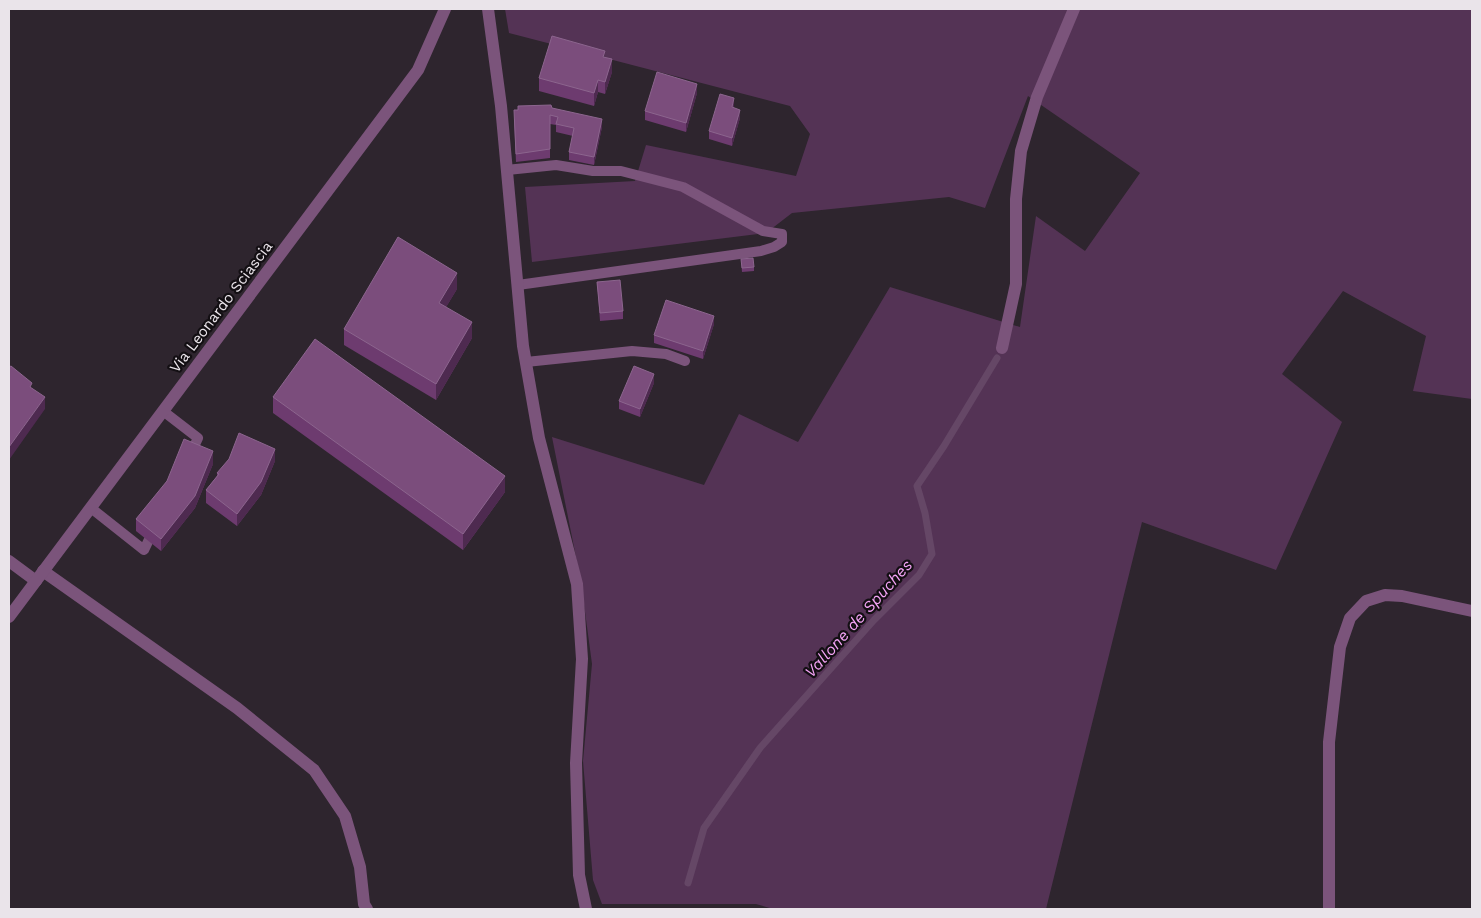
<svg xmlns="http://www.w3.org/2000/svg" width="1481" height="918" viewBox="0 0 1481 918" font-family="'Work Sans',sans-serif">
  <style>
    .green { fill: #543355 }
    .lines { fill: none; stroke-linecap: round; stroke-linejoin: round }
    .stream { stroke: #654766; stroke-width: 7 }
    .service { stroke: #7b547b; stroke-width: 10 }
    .minor { stroke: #7b547b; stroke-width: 12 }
    .tertiary { stroke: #7b547b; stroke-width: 12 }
    .wall { fill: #6d3b6f }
    .shaded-wall { fill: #4e2a50 }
    .building { fill: #7b4d7c; stroke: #8c658e }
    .labels { text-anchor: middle; stroke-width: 4.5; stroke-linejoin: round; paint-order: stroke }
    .street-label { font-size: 15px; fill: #eae4ea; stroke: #130f13 }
    .water-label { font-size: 16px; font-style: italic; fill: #f4a4f6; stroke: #130f13 }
  </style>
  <rect width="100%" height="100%" fill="#2e252e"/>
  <path class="green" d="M505,9H710L714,10L715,9H1472V399L1413,391L1426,336L1343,291L1282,374L1342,422L1276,570L1142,522L1046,909H773L756,904H602L593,880L583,761L592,664L581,582L552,437L704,485L739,414L798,442L890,287L1020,327L1036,216L1085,251L1140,173L1028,96L985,208L949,197L792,213L766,233L532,262L525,187L635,181L646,145L796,176L810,134L790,106L509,33Z"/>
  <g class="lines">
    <path class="stream" d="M688,883L704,828L760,748L874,620L919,575L932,554L925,513L917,486L944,446L997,358"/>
    <path class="service" d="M507,170L556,165L593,171H621L683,187L763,231L782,234V242L774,247L761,251L518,285
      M526,362L632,351L666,354L685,361
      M163,411L198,438L190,455
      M91,508L144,550L154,529"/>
    <path class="minor" d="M488,9L501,106L523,346L539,438L577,584L582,659L576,763L579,875L586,909
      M1002,348L1016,284V199L1021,151L1037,97L1074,9
      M9,561L36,581
      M43,571L237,708L314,770L345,816L360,867L364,904L367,909
      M1329,909V742L1340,647L1350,618L1366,601L1385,595L1402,596L1472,611"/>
    <path class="tertiary" d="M9,617L418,70L445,9"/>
  </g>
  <path class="wall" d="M605,58L612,72L605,94L598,92L594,106L539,91V78Z
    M697,93L686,132L645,120V111Z
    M734,107V108L740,118L732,146L709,139V131Z
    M552,108L602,127L594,165L569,160V152L573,136L556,132V125L550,124V158L516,162L514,119Z
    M741,259L754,267V271L742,272Z
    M597,282L623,311V319L600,321Z
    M457,289L446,307L472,338L436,400L344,345V329Z
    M714,324L703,359L654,343V335Z
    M654,383L640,417L619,409V401Z
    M273,397L505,492L463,550L273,413Z
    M275,461L261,495L237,526L206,503V490L217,476V473Z
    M213,464L195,508L161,551L136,531V519Z"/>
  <path class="shaded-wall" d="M612,59V72L605,94V82Z
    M598,80V92L594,106V93Z
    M697,84V93L686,132V123Z
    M734,98V107L732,116V107Z
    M740,110V118L732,146V138Z
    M602,119V127L594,165V157Z
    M457,273V289L439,319V303Z
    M714,316V324L703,359V351Z
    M472,322V338L436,400V384Z
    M654,374V383L640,417V409Z
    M45,397V409L9,460V447Z
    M275,449V461L261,495L237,526V514Z
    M213,451V464L195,508L161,551V539Z
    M505,476V492L463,550V534Z"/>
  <path class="building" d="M552,36L605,51L603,57L612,59L605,82L598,80L594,93L539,78Z
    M657,72L697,84L686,123L645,111Z
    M720,94L734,98L732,107L740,110L732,138L709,131Z
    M551,105L552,108L602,119L594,157L569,152L574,128L556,124L558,117L550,115V149L516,154L514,110H518V106Z
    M398,237L457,273L439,303L472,322L436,384L344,329Z
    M753,258L754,267L742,268L741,259Z
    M620,280L623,311L600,313L597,282Z
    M666,300L714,316L703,351L654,335Z
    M315,339L505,476L463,534L273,397Z
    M11,366L32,383L30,387L45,397L9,447V367Z
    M634,366L654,374L640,409L619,401Z
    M239,433L275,449L261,482L237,514L206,490L219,474L217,473L229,459Z
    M184,439L213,451L195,496L161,539L136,519L167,481Z"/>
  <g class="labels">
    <g class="street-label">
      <text transform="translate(221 307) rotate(-53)" y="5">Via Leonardo Sciascia</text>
    </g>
    <g class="water-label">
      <text transform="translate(858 618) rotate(-48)" y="6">Vallone de Spuches</text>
    </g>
  </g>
  <rect width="1481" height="918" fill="none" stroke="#eae4ea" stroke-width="20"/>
</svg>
